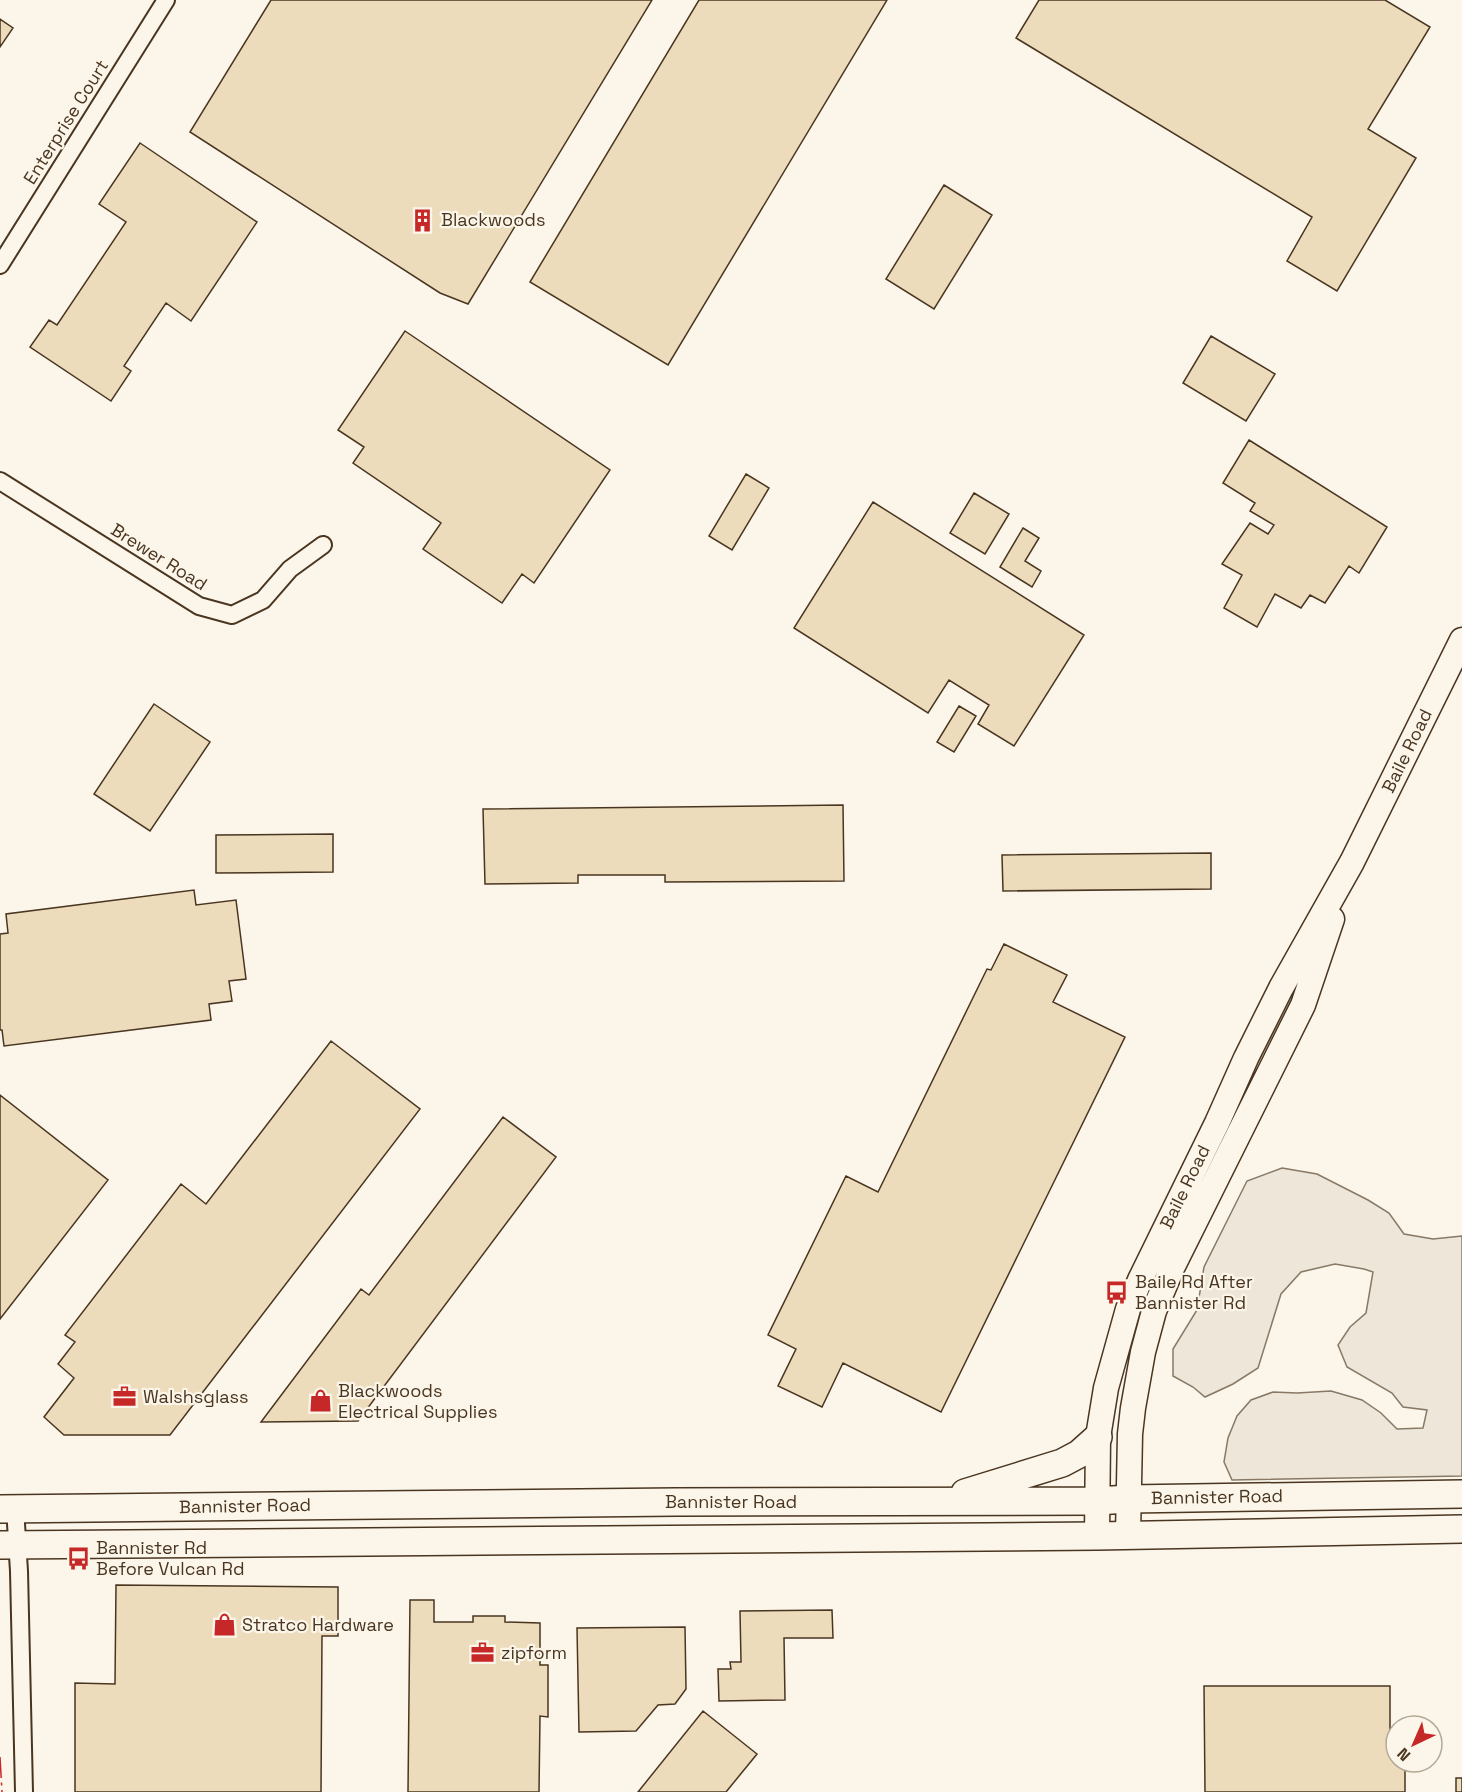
<svg xmlns="http://www.w3.org/2000/svg" width="1462" height="1792" viewBox="0 0 1462 1792" font-family="'Space Grotesk',sans-serif">
  <style>
    .green { fill: #ede6d9; stroke: #887966; stroke-width: 1.5 }
    .building { fill: #ecdcbc; stroke: #4a3520; stroke-width: 1.5 }
    .lines { fill: none; stroke-linecap: round; stroke-linejoin: round }
    .street-casing { stroke: #4a3520; stroke-width: 20 }
    .secondary-casing { stroke: #4a3520; stroke-width: 27 }
    .primary-casing { stroke: #4a3520; stroke-width: 30 }
    .street { stroke: #fbf6e9; stroke-width: 16 }
    .secondary { stroke: #fbf6e9; stroke-width: 24 }
    .primary { stroke: #fbf6e9; stroke-width: 27 }
    .power { stroke: #c62828; stroke-width: 1.5; stroke-dasharray: 21 4.5 3 4.5; stroke-linecap: butt }
    .labels { text-anchor: middle; stroke-width: 4.5; stroke-linejoin: round; paint-order: stroke }
    .street-label { font-size: 18px; fill: #4a3520; stroke: #fbf6e9 }
    .poi-label { font-size: 18px; fill: #4a3520; stroke: #fbf6e9; text-anchor: start }
  </style>
  <rect width="100%" height="100%" fill="#fbf6e9"/>
  <path class="green" d="M1282,1168L1317,1174L1368,1200L1389,1213L1404,1234L1433,1239L1462,1236V1476L1232,1480L1224,1462L1228,1438L1237,1416L1251,1400L1273,1392L1297,1393L1331,1391L1362,1400L1381,1413L1397,1429L1423,1428L1427,1410L1403,1407L1392,1393L1347,1367L1338,1345L1350,1327L1366,1313L1373,1272L1364,1269L1335,1264L1301,1272L1281,1294L1258,1368L1233,1384L1205,1397L1193,1387L1173,1376V1349L1197,1310L1204,1267L1247,1181Z"/>
  <path class="building" d="M271,0H652L468,304L440,293L190,132Z
    M699,0H887L668,365L530,282Z
    M1039,0H1385L1430,27L1368,129L1416,158L1337,291L1287,261L1312,217L1016,38Z
    M0,19L13,28L0,47Z
    M140,143L257,222L191,321L166,303L124,366L131,371L111,401L30,347L49,320L57,325L126,222L99,204Z
    M944,185L992,215L934,309L886,279Z
    M405,331L610,470L534,583L522,574L502,603L423,549L441,523L353,463L364,447L338,430Z
    M1211,336L1275,374L1246,421L1183,383Z
    M1249,440L1387,527L1359,573L1349,566L1325,603L1310,595L1301,608L1275,594L1257,627L1224,608L1242,575L1222,564L1250,523L1268,534L1274,525L1250,511L1255,503L1223,483Z
    M746,474L769,488L732,550L709,536Z
    M974,493L1009,514L985,554L950,533Z
    M873,502L1084,635L1014,746L978,724L989,705L949,680L928,713L794,628Z
    M1023,528L1039,538L1025,561L1041,571L1032,587L1000,567Z
    M154,704L210,742L150,831L94,794Z
    M959,706L976,716L954,752L937,742Z
    M843,805L844,881L665,882V875H578V883L485,884L483,809Z
    M333,834V872L216,873V835Z
    M1211,853V889L1003,891L1002,855Z
    M194,890L196,905L236,900L246,979L229,981L232,1001L209,1004L211,1020L4,1046L2,1030H0V934L8,933L6,914Z
    M1004,944L1067,975L1053,1002L1125,1037L941,1412L843,1363L822,1407L778,1386L796,1349L768,1335L846,1176L878,1192L987,969L991,970Z
    M331,1041L420,1109L170,1435H64L44,1417L74,1378L58,1364L75,1342L65,1335L181,1184L206,1204Z
    M0,1095L108,1180L0,1319Z
    M503,1117L556,1157L358,1421L261,1422L361,1289L369,1295Z
    M116,1585L338,1587V1636H322L321,1792H75V1683L115,1684Z
    M410,1600H434V1622H473V1616H505V1622L540,1623V1665H548V1717L540,1716L539,1792H408Z
    M832,1610L833,1638H784L785,1700L719,1701L718,1669H731L730,1662H741L740,1611Z
    M685,1627L686,1689L675,1704L658,1705L636,1731L579,1732L577,1628Z
    M1204,1686H1390V1750H1396V1762H1405V1792H1205Z
    M703,1711L757,1754L726,1792H638Z
    M1456,1778H1462V1792H1456Z"/>
  <g class="lines">
    <defs>
      <path id="street" d="M0,265L166,0
        M0,481L199,606L232,615L263,600L290,569L323,545
        M15,1508L19,1571L24,1792"/>
      <path id="secondary" d="M1128,1535L1130,1434L1133,1408L1143,1352L1154,1311L1172,1268L1303,1005L1332,919
        M1097,1536L1098,1437L1106,1388L1128,1309L1140,1280L1217,1123L1246,1058L1281,988L1352,862L1462,640"/>
      <path id="primary" d="M965,1493L1062,1463L1079,1454L1098,1437
        M0,1509L676,1502L1096,1501L1129,1499L1462,1494
        M0,1545L1097,1536L1462,1529"/>
    </defs>
    <use href="#street" class="street-casing"/>
    <use href="#secondary" class="secondary-casing"/>
    <use href="#primary" class="primary-casing"/>
    <use href="#street" class="street"/>
    <use href="#secondary" class="secondary"/>
    <use href="#primary" class="primary"/>
    <path class="power" d="M0,1757L2,1792"/>
  </g>
  <defs>
    <symbol id="building-bare" viewBox="-9 -9 18 18"><path d="M-4-6H4V6H1V3H-1V6H-4ZM-2.5-4.3h1.7v1.8h-1.7ZM.8-4.3h1.7v1.8H.8ZM-2.5-1h1.7V.8h-1.7ZM.8-1h1.7V.8H.8Z" fill="#c62828" stroke="#fbf6e9" stroke-width="2.5" paint-order="stroke"/></symbol>
    <symbol id="bus-bare" viewBox="-9 -9 18 18"><path d="M-5-6H5V4H4V6H2V4H-2V6H-4V4H-5ZM-3.5-4V0h7V-4ZM-3.5 1.2v1.5H-2V1.2ZM2 1.2v1.5H3.5V1.2Z" fill="#c62828" stroke="#fbf6e9" stroke-width="2.5" paint-order="stroke"/></symbol>
    <symbol id="office-bare" viewBox="-9 -9 18 18"><path d="M-6-3h4V-5.5h4V-3h4V5H-6ZM-1-4.5V-3h2v-1.5ZM-6 0V1H6V0Z" fill="#c62828" stroke="#fbf6e9" stroke-width="2.5" paint-order="stroke"/></symbol>
    <symbol id="shop-bare" viewBox="-9 -9 18 18"><path d="M-5-2.5h2.3a2.7 3.5 0 0 1 5.4 0H5L5.5 6h-11ZM-1.5-2.5h3a1.5 2.3 0 0 0-3 0Z" fill="#c62828" stroke="#fbf6e9" stroke-width="2.5" paint-order="stroke"/></symbol>
  </defs>
  <g fill-rule="evenodd">
    <use href="#building-bare" x="406" y="204" width="33" height="33"/>
    <use href="#bus-bare" x="1100" y="1276" width="33" height="33"/>
    <use href="#office-bare" x="108" y="1380" width="33" height="33"/>
    <use href="#shop-bare" x="304" y="1384" width="33" height="33"/>
    <use href="#bus-bare" x="62" y="1542" width="33" height="33"/>
    <use href="#shop-bare" x="208" y="1608" width="33" height="33"/>
    <use href="#office-bare" x="466" y="1636" width="33" height="33"/>
  </g>
  <g class="labels">
    <g class="street-label">
      <text transform="translate(66 122) rotate(-58)" y="6">Enterprise Court</text>
      <text transform="translate(159 557) rotate(32)" y="6">Brewer Road</text>
      <text transform="translate(1407 751) rotate(-64)" y="6">Baile Road</text>
      <text transform="translate(1185 1187) rotate(-64)" y="6">Baile Road</text>
      <text transform="translate(1217 1497) rotate(-1)" y="6">Bannister Road</text>
      <text x="731" y="1508">Bannister Road</text>
      <text transform="translate(245 1506) rotate(-1)" y="6">Bannister Road</text>
    </g>
    <g class="poi-label">
      <text x="441" y="226">Blackwoods</text>
      <text x="1135" y="1288">Baile Rd After<tspan x="1135" dy="21">Bannister Rd</tspan></text>
      <text x="338" y="1397">Blackwoods<tspan x="338" dy="21">Electrical Supplies</tspan></text>
      <text x="143" y="1403">Walshsglass</text>
      <text x="96" y="1554">Bannister Rd<tspan x="96" dy="21">Before Vulcan Rd</tspan></text>
      <text x="242" y="1631">Stratco Hardware</text>
      <text x="501" y="1659">zipform</text>
    </g>
  </g>
  <g transform="translate(1414 1744) rotate(224)"><circle r="28" fill="#fbf6e9" stroke="#b4a999" stroke-width="1.5"/>
  <path d="M0-4.5L10 22L0 15L-10 22Z" fill="#c62828"/>
  <text y="-9" font-size="16" font-weight="bold" text-anchor="middle" fill="#4a3520">N</text>
  </g>
</svg>
